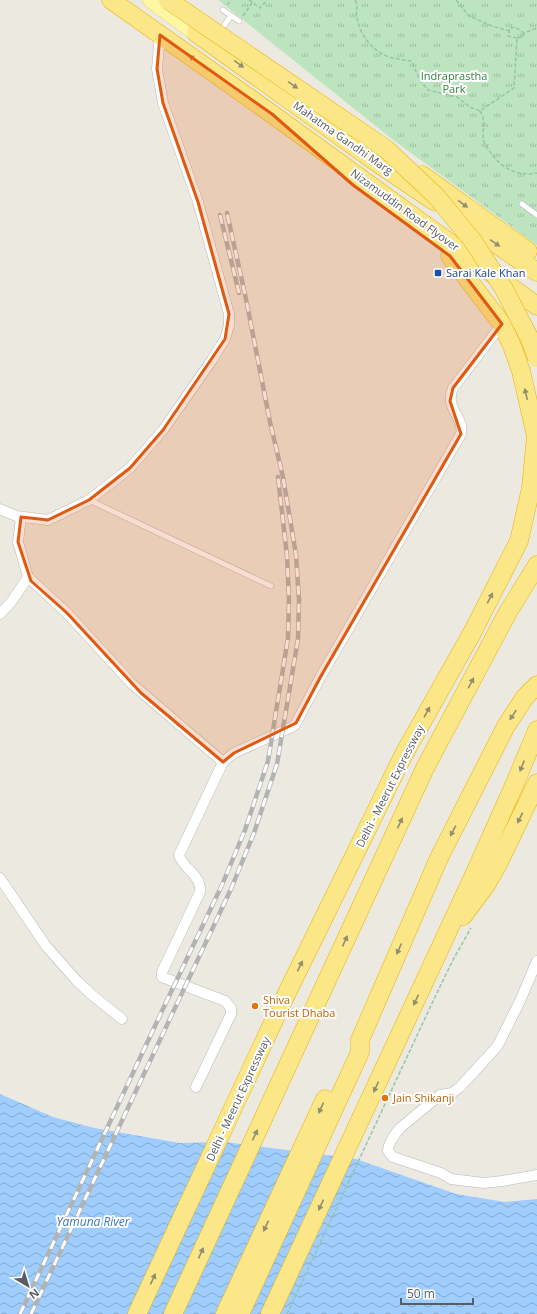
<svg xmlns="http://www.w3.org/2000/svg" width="537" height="1314" viewBox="0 0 537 1314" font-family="'Open Sans',sans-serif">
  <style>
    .park { fill: url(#park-tufts) }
    .water { fill: url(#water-waves) }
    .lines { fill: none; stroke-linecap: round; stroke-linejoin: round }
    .lane-casing { stroke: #b6b8bd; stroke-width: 6 }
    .street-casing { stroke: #b6b8bd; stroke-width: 11 }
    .primary-casing { stroke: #efd056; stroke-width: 17 }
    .highway-casing { stroke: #e9b203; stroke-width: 19 }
    .path { stroke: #96c4a7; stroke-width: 1.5; stroke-dasharray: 4 2; stroke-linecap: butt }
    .lane { stroke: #fff; stroke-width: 5 }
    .street { stroke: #fff; stroke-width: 10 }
    .primary { stroke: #fef6a3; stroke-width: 16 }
    .highway { stroke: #fbe788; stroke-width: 18 }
    .rail-casing { stroke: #b2b3b3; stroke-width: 4.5 }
    .rail { stroke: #fff; stroke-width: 3; stroke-dasharray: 9; stroke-linecap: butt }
    .highway-bridge-casing { stroke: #e9b203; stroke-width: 19; stroke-linecap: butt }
    .highway-bridge { stroke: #fbe788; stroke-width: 18 }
    .oneway { fill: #928d6f }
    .marked { fill: #e15910; fill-opacity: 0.2; stroke: #e15910; stroke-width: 3; stroke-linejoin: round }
    .transit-dot { fill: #1a4fb4; stroke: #fff; stroke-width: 1.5 }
    .food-dot { fill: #e8710a; stroke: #fff; stroke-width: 1.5 }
    .labels { text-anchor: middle; stroke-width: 4; stroke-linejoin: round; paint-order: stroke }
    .park-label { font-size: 11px; fill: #35843f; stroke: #fff }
    .street-label { font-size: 11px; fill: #595c61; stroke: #fff }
    .transit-label { font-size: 11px; fill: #164399; stroke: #fff; text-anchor: start }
    .food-label { font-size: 11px; fill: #c56008; stroke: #fff; text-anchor: start }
    .water-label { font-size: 12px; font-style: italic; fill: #4276c0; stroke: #fff }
  </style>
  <defs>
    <pattern id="park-tufts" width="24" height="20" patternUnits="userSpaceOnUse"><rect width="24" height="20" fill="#bce4bf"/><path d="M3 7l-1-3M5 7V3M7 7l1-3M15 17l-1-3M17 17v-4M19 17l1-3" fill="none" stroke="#9cbc9f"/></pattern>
    <pattern id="water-waves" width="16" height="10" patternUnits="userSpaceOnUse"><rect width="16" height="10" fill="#9ecdfe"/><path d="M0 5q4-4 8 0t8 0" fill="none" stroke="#84aad1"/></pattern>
  </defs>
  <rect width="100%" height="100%" fill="#eceae0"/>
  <path class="park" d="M218,0H537V245L392,139Z"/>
  <path class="water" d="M0,1094L53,1117L94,1128L180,1143L225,1142L356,1159L456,1194L505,1202L537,1199V1314H0Z"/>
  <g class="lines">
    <defs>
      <path id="lane" d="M223,10L239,21
        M220,31L231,16
        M522,204L537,215
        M89,500L271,586"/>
      <path id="street" d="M0,509L16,516L48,520L89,500L130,468L163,430L212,360L225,339L229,325V314L198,202L163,103L157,69L160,35
        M21,517L18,542L28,577L67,613L132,684L223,762
        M0,614L12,601L28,577
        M0,878L46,946L77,981L92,995L122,1019
        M537,961L520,1001L498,1045L493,1051L460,1087L452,1093L440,1095L400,1128C395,1134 388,1143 388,1151L393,1157L441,1173L451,1179L484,1183L502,1181L537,1175
        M196,1087L231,1014V1008L225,1001L162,977V972L200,892C202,875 183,869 179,855L223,762L234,753L294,726L296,723L321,676L461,434C465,418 444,408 453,388L502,324"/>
      <path id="primary" d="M151,0L196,33"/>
      <path id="highway" d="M111,0L272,114L537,306
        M196,33L376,162L434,201
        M422,175L528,251
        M455,216L537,272
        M463,916L486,885L498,864L537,783
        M137,1314L283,1001L404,754L472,633L519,541L531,488L536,436L521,371L512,346L502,324L450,256
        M173,1314L425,768L508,612L537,565
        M225,1314L325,1099
        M240,1314L360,1052V1040L439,858L506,726L525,697L537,685
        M270,1314L474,875L516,781L537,730"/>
    </defs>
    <use href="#lane" class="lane-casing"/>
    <use href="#street" class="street-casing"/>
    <use href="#primary" class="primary-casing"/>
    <use href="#highway" class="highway-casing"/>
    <path class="path" d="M249,0L260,8L267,0
      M355,0C359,6 355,12 357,18C360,35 372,51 389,57C396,59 404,60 411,61L420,80L428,90L457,97L470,107L480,111L514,88L517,38L522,37L524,33L537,28
      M456,0L469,16L492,26L509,31
      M227,5L231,0
      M243,16L252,3
      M517,38L508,36L510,28L515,27L524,33
      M480,111C487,121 481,131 484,142C484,145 487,148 489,150C499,167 517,177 537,173
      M287,1314L435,997L453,960L471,928"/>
    <use href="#lane" class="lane"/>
    <use href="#street" class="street"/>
    <use href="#primary" class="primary"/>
    <use href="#highway" class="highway"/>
    <defs>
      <path id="rail" d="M220,215L239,293
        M20,1314L162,1011L222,885L245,830L268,761L288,638L289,600L287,556L278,477
        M31,1314L231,889L254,833L277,764L298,639L299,600L296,555L283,477L270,422L246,299L227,213"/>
    </defs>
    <use href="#rail" class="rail-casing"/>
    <use href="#rail" class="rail"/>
    <defs>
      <path id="highway-bridge" d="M168,0L386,149L436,196L473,241L504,289L530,339L537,358"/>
    </defs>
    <use href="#highway-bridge" class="highway-bridge-casing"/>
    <use href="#highway-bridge" class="highway-bridge"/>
  </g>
  <defs><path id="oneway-solid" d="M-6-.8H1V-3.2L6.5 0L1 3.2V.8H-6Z"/></defs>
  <g class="oneway">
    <use href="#oneway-solid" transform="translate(194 59) rotate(-145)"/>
    <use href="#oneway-solid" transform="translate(239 64) rotate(36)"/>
    <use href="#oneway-solid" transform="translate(293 85) rotate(34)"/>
    <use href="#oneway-solid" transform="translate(463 204) rotate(36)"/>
    <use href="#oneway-solid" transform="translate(495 243) rotate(34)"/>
    <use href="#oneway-solid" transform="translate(526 394) rotate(-103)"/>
    <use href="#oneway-solid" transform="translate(490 598) rotate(-63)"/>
    <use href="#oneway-solid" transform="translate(471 683) rotate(-62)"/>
    <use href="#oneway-solid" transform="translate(427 712) rotate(-61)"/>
    <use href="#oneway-solid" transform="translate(513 715) rotate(123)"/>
    <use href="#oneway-solid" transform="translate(522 766) rotate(112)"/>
    <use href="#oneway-solid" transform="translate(520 818) rotate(116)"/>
    <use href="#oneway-solid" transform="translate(400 823) rotate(-65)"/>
    <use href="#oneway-solid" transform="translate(453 831) rotate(117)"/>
    <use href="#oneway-solid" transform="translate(345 941) rotate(-65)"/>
    <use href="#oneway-solid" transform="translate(399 949) rotate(114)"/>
    <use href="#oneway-solid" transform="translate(300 966) rotate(-64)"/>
    <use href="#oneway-solid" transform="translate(416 1000) rotate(115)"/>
    <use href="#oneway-solid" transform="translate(376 1087) rotate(115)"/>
    <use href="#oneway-solid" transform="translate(321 1108) rotate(115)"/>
    <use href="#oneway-solid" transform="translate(255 1135) rotate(-65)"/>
    <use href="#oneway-solid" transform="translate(321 1205) rotate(115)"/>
    <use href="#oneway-solid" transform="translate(266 1226) rotate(115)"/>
    <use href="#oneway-solid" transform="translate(201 1253) rotate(-65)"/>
    <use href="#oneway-solid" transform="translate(153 1279) rotate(-65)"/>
  </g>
  <path class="marked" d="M160,35L272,114L353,185L450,256L502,324L453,388L450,401L461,434L321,676L296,723L234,753L223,762L141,693L67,613L31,581L18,542L21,517L48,520L89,500L130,468L163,430L225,339L229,314L198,202L163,103L157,69Z"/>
  <rect class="transit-dot" x="434" y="269" width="8" height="8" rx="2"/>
  <g class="food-dot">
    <circle cx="255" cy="1006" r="4"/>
    <circle cx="385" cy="1098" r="4"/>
  </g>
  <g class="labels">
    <g class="park-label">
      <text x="454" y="80">Indraprastha<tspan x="454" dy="13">Park</tspan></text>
    </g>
    <g class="street-label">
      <text transform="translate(343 138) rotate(35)" y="4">Mahatma Gandhi Marg</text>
      <text transform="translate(405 210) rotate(36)" y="4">Nizamuddin Road Flyover</text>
      <text transform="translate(390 786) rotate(-63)" y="4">Delhi - Meerut Expressway</text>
      <text transform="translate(238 1099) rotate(-65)" y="4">Delhi - Meerut Expressway</text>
    </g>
    <g class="transit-label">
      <text x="446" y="277">Sarai Kale Khan</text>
    </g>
    <g class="food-label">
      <text x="263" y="1004">Shiva<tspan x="263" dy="13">Tourist Dhaba</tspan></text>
      <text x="393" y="1102">Jain Shikanji</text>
    </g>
    <g class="water-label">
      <text x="93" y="1226">Yamuna River</text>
    </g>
  </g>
  <g transform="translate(28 1286) rotate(142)" stroke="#ffffff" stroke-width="3" paint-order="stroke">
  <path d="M0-3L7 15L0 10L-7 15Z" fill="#595c61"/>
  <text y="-6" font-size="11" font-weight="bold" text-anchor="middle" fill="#595c61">N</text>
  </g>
  <path d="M401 1298v6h72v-6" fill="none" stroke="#595c61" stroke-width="2"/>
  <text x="407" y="1298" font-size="12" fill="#595c61" stroke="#ffffff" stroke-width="3" paint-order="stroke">50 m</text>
</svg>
